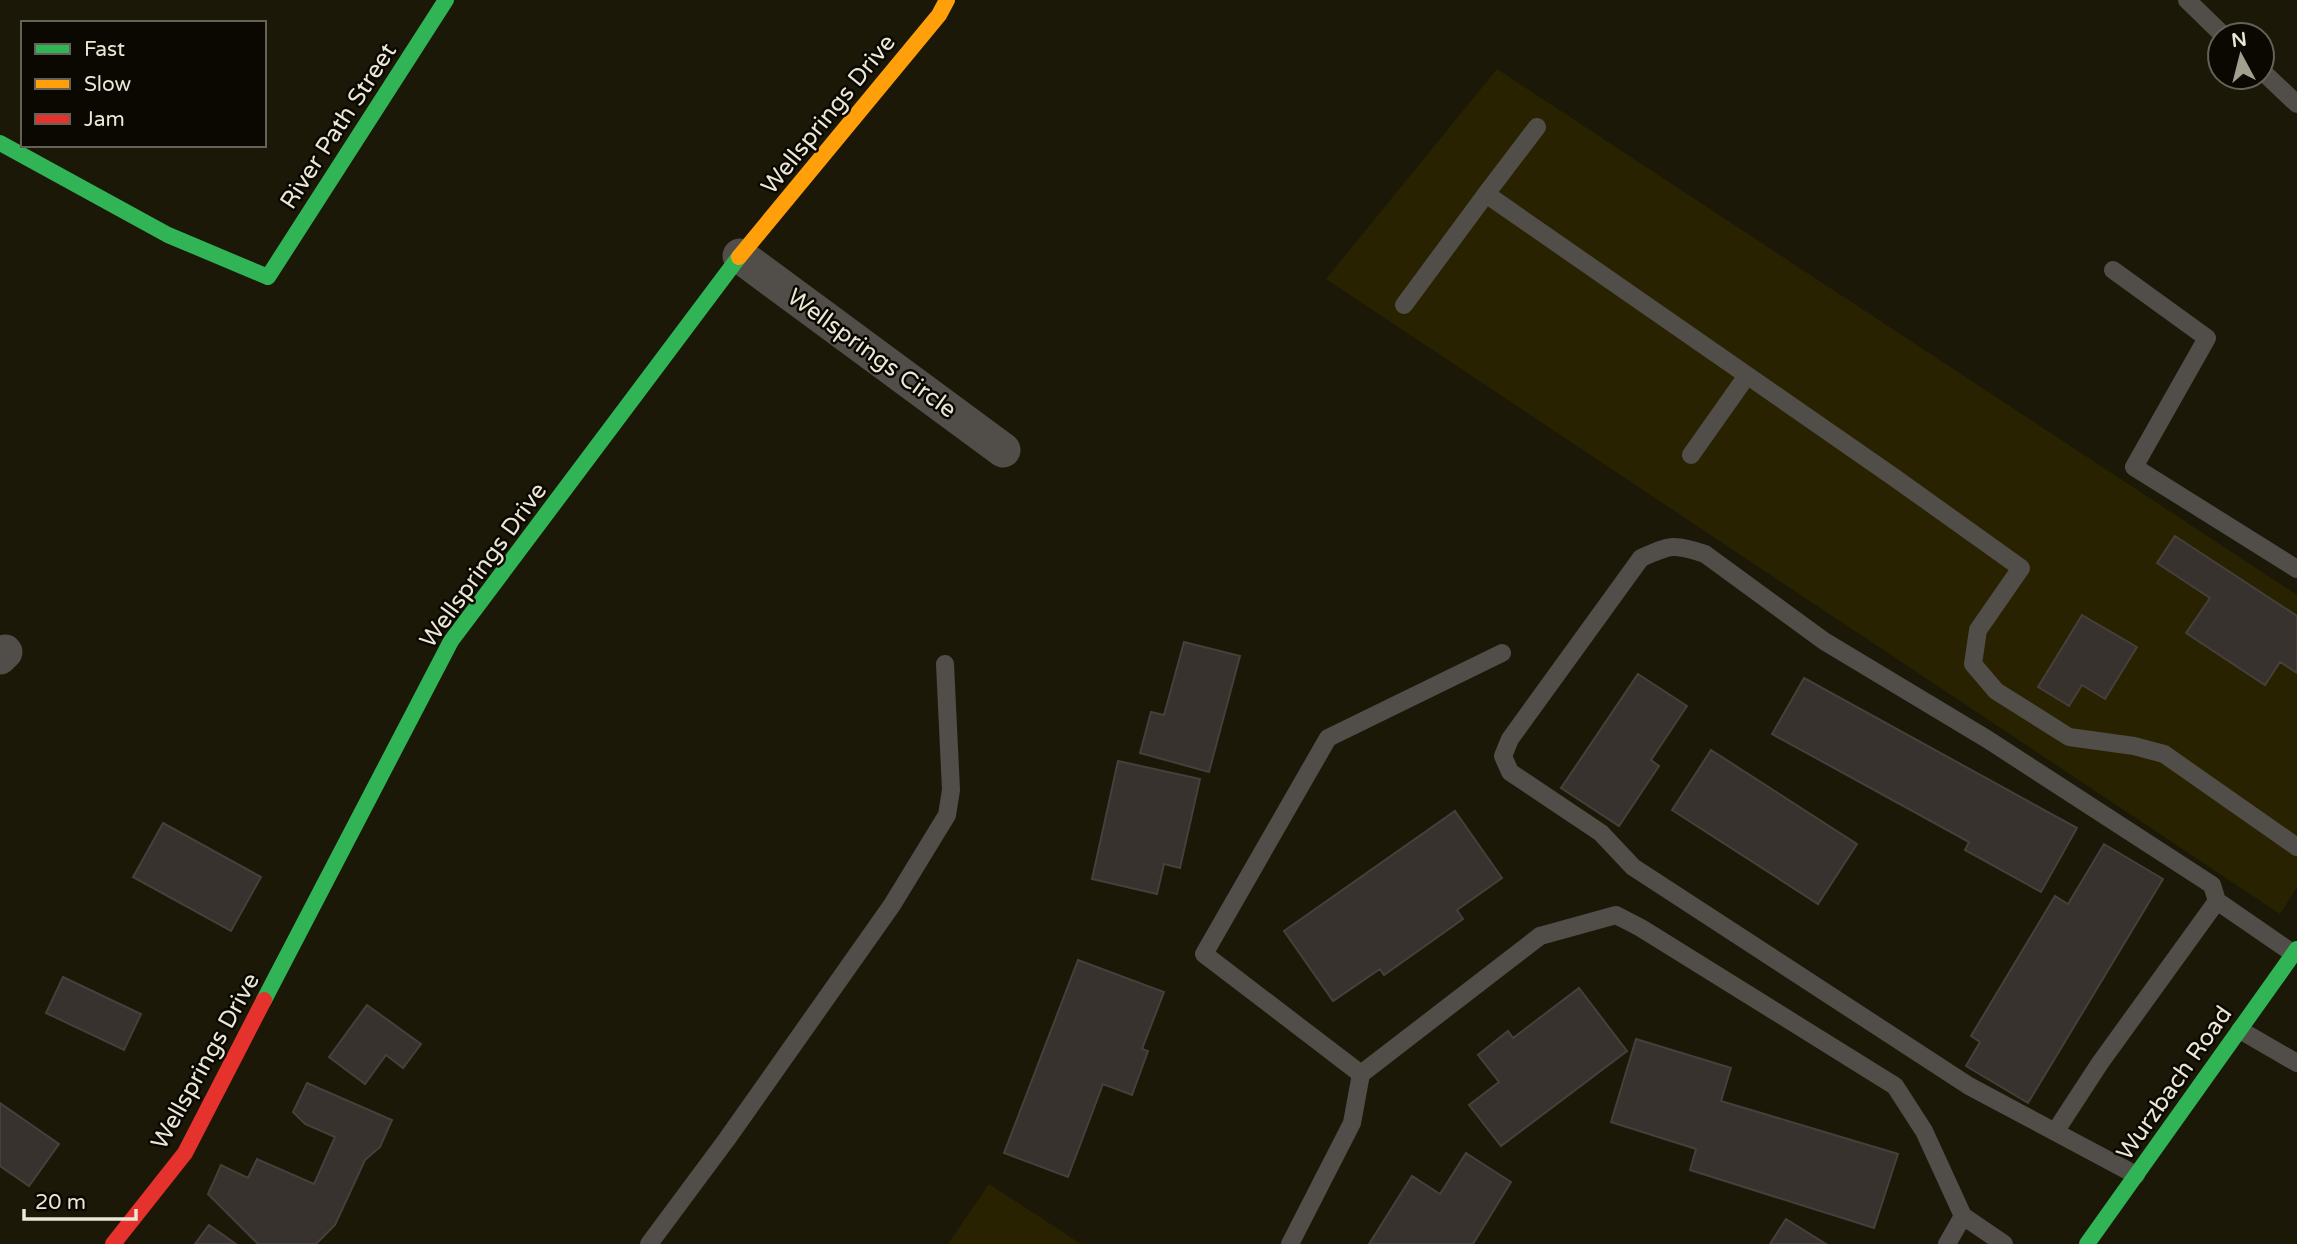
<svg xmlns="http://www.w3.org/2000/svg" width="2297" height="1244" viewBox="0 0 2297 1244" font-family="'Varela Round',sans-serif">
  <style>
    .built { fill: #282201 }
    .building { fill: #38322f; stroke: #463f3b; stroke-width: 2 }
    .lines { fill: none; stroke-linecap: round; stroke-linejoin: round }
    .lane { stroke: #514d49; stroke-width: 18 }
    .street { stroke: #514d49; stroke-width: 35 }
    .fast { stroke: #30b455; stroke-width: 16 }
    .slow { stroke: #ff9f0a; stroke-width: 16 }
    .jam { stroke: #e5322d; stroke-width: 16 }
    .labels { text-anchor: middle; stroke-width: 5; stroke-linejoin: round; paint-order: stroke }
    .street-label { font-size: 24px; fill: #eae7d6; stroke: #0a0801 }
  </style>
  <rect width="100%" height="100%" fill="#1b1808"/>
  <path class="built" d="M1497,69L2297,595V887L2280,914L1326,279Z
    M989,1184L1081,1244H948Z"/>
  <path class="building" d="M2175,536L2297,616V673L2280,662L2265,685L2186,633L2210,598L2157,563Z
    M2082,615L2137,647L2105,699L2082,685L2069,706L2038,687Z
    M1184,642L1240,656L1209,772L1140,753L1151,712L1164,715Z
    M1638,674L1687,706L1651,760L1659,766L1619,826L1561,788Z
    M1804,678L2077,828L2041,892L1965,850L1969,842L1772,734Z
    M1711,750L1857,844L1818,904L1672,810Z
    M1118,761L1200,779L1180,868L1164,864L1157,894L1092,879Z
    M1455,811L1502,878L1457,910L1463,919L1384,975L1380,969L1333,1001L1284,931Z
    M163,823L261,877L231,931L133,877Z
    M2104,844L2163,879L2028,1103L1966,1066L1980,1042L1971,1036L2055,896L2068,904Z
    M1078,960L1164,992L1142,1049L1148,1051L1132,1095L1103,1084L1068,1177L1004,1153Z
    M63,977L141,1014L124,1050L46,1013Z
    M1579,988L1627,1051L1501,1146L1469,1105L1499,1082L1478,1055L1508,1031L1513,1038Z
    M367,1005L421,1044L403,1068L386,1055L365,1084L329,1057Z
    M1636,1039L1731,1068L1721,1101L1898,1154L1874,1228L1690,1170L1696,1149L1611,1122Z
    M307,1083L392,1120L380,1147L365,1160L335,1225L316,1244H258L208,1194L221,1165L248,1178L257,1159L314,1184L335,1137L305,1124L293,1112Z
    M0,1103L59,1144L29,1186L0,1166Z
    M1466,1153L1511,1182L1473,1244H1369L1412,1176L1440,1194Z
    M1786,1219L1826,1244H1770Z
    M209,1225L236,1244H195Z"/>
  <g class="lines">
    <path class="lane" d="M2187,0L2223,35
      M2262,71L2297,104
      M1486,194L1537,127
      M2113,270L2207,338L2134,467L2297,569
      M1404,305L1486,194L1895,478L2021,568L1978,630L1973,664L1996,691L2069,737L2134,746L2164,754L2297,847
      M1691,455L1746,377
      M1502,653L1328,738L1204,954L1361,1074L1540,936L1616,915L1641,928L1895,1086L1924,1131L1963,1216L2004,1244
      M2240,1030L2297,1063
      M2055,1132L2100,1063L2217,901
      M2136,1175L1969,1086L1633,867L1601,833L1510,772L1503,756L1510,739L1641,558C1670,545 1674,543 1705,554L1824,641L1987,739L2212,885L2217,901L2294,954
      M649,1244L727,1139L892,905L947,815L951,790L945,664
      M1290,1244L1352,1123L1361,1074
      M1947,1244L1963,1216"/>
    <path class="street" d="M740,256L1003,450
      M0,657L5,652"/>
    <path class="fast" d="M0,143L168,235L268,277L446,0
      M264,1000L451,641L739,257
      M2087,1244L2297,949"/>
    <path class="slow" d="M739,257L939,15L947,0"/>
    <path class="jam" d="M113,1244L185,1153L264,1000"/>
  </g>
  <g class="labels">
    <g class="street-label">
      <text transform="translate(828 114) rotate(-51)" y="8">Wellsprings Drive</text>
      <text transform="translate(338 126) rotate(-57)" y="8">River Path Street</text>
      <text transform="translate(872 353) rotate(36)" y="8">Wellsprings Circle</text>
      <text transform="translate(483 565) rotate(-54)" y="8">Wellsprings Drive</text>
      <text transform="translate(205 1061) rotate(-61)" y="8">Wellsprings Drive</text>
      <text transform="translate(2174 1083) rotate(-55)" y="8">Wurzbach Road</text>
    </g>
  </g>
  <rect x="21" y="21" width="245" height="126" fill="#0a0801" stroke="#646156" stroke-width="2"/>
  <rect x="35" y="44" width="35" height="10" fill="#30b455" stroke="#646156" stroke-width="2"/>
  <text x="84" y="56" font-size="21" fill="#eae7d6">Fast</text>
  <rect x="35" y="79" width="35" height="10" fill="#ff9f0a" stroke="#646156" stroke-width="2"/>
  <text x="84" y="91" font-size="21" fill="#eae7d6">Slow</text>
  <rect x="35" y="114" width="35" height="10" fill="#e5322d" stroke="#646156" stroke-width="2"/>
  <text x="84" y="126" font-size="21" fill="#eae7d6">Jam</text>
  <g transform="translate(2241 56) rotate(353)"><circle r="33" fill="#0a0801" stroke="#646156" stroke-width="2"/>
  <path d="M0-5L12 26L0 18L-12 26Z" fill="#a29f8e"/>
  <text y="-10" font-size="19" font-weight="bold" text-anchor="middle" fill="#eae7d6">N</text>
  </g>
  <path d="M24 1209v10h112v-10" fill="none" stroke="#eae7d6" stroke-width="3.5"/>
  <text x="35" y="1209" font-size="21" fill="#eae7d6" stroke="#0a0801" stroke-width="5" paint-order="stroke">20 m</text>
</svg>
